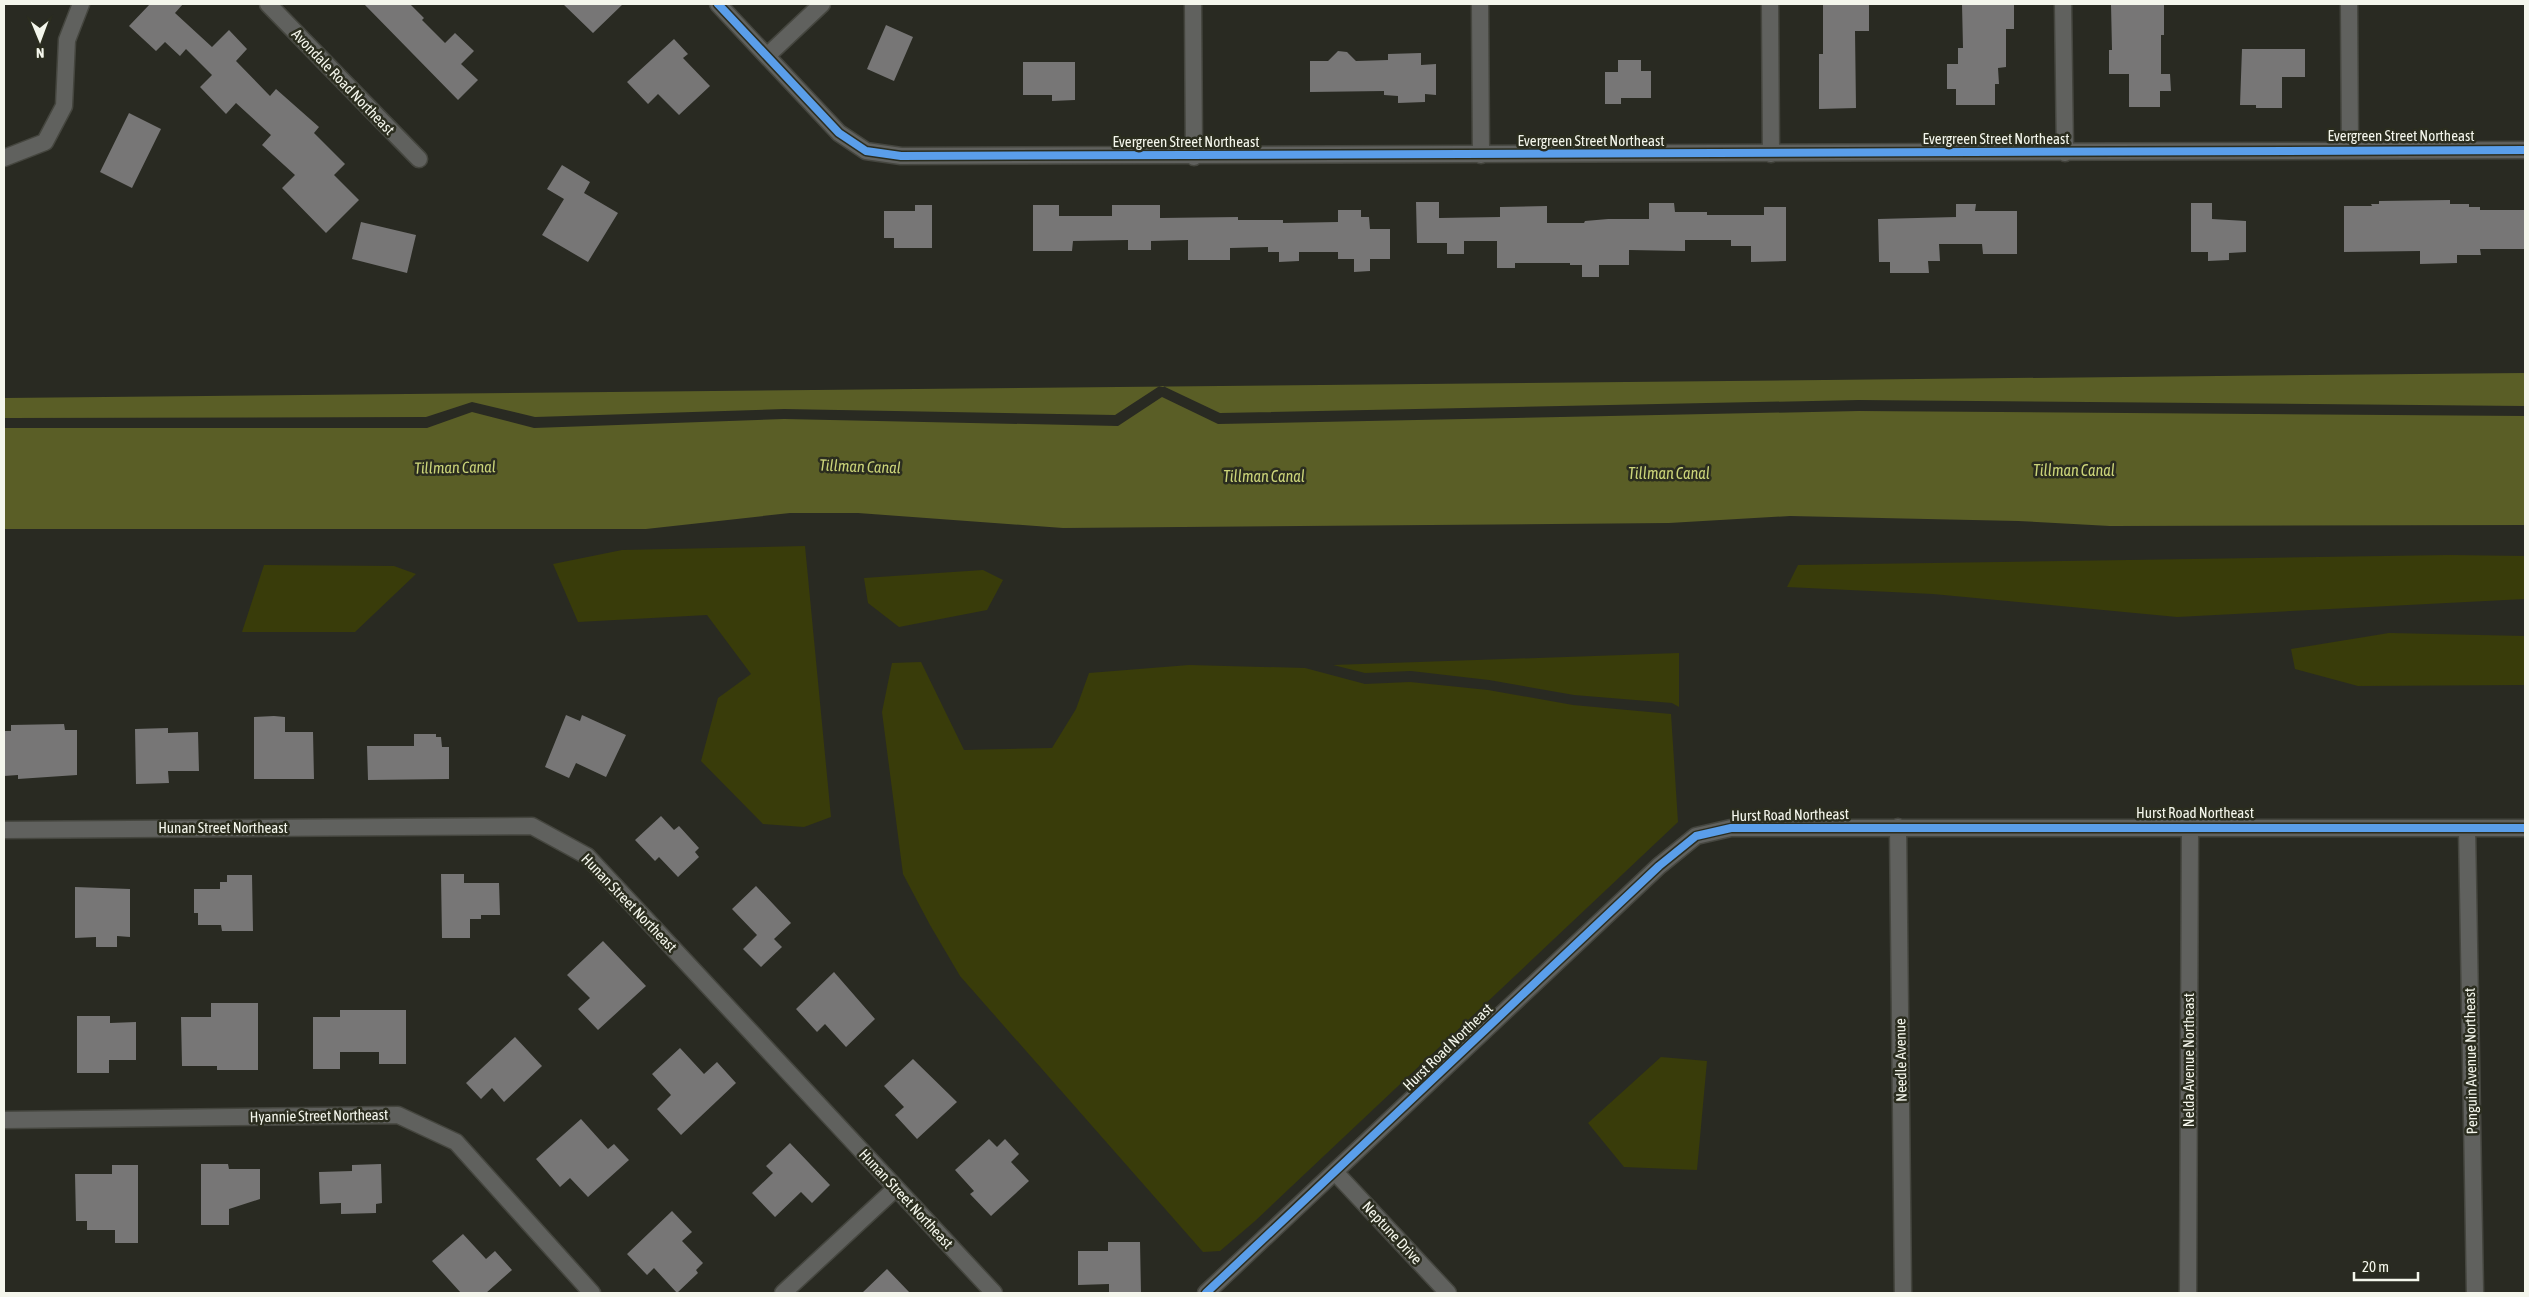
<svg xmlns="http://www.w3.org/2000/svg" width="2529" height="1297" viewBox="0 0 2529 1297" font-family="'Asap Condensed',sans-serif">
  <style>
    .green { fill: #393c0a }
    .water { fill: #5a5e26 }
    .building { fill: #777676 }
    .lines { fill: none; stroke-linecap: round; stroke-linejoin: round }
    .street-casing { stroke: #45463f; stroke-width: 19 }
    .street { stroke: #60615e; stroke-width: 16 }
    .cycleway-casing { stroke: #2b2d1f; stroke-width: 11 }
    .cycleway { stroke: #5a9eea; stroke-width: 8 }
    .labels { text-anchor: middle; stroke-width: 5; stroke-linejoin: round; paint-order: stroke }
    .street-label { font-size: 15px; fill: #f4f6ec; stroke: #2b2d1f }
    .water-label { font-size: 16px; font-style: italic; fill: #cbd479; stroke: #2b2d1f }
  </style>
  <rect width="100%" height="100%" fill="#292a22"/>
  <path class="green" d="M805,546L831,817L804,827L763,824L701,761L718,698L751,674L707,615L578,622L553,564L622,550Z
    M2450,555L2525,556V599L2177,617L1933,594L1787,587L1798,565Z
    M264,565L394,566L416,574L355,632H242Z
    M983,570L1003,580L987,610L899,627L868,603L864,578Z
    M2389,633L2525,636V685L2358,686L2295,669L2291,649Z
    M1679,653V707L1672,703L1574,695L1489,680L1411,671L1365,673L1333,665Z
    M921,662L964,750L1052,748L1076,709L1089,673L1189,665L1305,668L1365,684L1410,682L1488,690L1573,705L1671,714L1678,822L1255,1221L1220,1251L1203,1252L960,976L930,925L903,874L882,712L892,663Z
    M1661,1057L1707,1061L1697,1170L1624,1167L1588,1123Z"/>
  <path class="water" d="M2525,373V406L1859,400L1220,413L1163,386L1158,387L1115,415L784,409L535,417L472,402L426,417L4,418V398Z
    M1162,397L1218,424L1859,411L2525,416V525L2110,526L2018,521L1790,516L1669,523L1063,528L858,513H790L646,529H4V428H427L472,412L534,428L784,419L1118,426Z"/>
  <path class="building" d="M150,4H183L175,13L212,47L229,30L247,49L236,61L270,96L276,89L319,127L314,133L345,164L334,175L359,200L326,233L282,188L295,175L262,145L271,135L236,103L226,114L200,87L212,75L186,49L180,56L165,42L156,51L129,26Z
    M364,4H410L424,18L422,20L445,43L455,33L474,51L461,64L478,80L458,100Z
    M563,4H623L593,33Z
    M1823,4H1869V31H1855L1856,108L1819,109V54H1823Z
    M1962,4H2014V29H2006V67L1998,68L1999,84H1995V105H1956V89H1947V64H1958V48H1963Z
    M2111,4H2164V35H2161V74H2170L2171,91H2160V107H2129V74H2109V50H2112Z
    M886,25L913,37L894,81L867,69Z
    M674,39L688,54L683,58L710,86L679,115L658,94L648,104L627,82Z
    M2242,49H2305V77H2282V108H2256V105H2240Z
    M1338,51L1347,52L1356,61L1388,60V54L1421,53V65L1436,64V95L1425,94V102L1398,103V96L1384,95V91L1310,92V61H1328Z
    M1618,60H1641V71H1651V98H1621V104H1605V72H1618Z
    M1023,62H1075V100L1052,101V95H1023Z
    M129,113L161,129L132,188L100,172Z
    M562,165L590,182L584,193L618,213L588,262L542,235L564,199L547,189Z
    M2450,200V204H2469V207H2480V210H2525V249H2480L2481,255H2457V263L2420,264V251L2344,252V206H2372L2371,204H2379V201Z
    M1416,202H1439V218L1500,217V207L1547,206V223H1584L1585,221L1608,219H1649V203H1674L1675,212H1707V215H1764V207H1786V261L1751,262V246H1731V240H1685V251L1629,250V265H1599V277H1582V265H1570V263H1515V268H1497V241H1464V254H1447V243H1417Z
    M2191,203H2212V219L2246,221V252L2229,253V260L2208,261V252H2191Z
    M1956,204H1976L1975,211H2017V254H1983L1982,244H1939L1940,261H1928L1929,273H1890V262H1879L1878,219L1956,217Z
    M915,205H932V248H894V238H884V211H915Z
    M1033,205H1059V216H1112V205H1160V218L1238,217V220H1283V223L1338,222V210H1361V217H1369L1370,229H1390V259H1370V271L1354,272V259H1338V252H1299V261L1279,262V252H1268V247L1230,248V260H1188V240L1151,241V250H1128V240L1073,241L1072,251H1033Z
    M361,222L416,235L407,273L352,259Z
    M566,715L580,721L582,715L626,735L606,777L576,763L569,778L545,767Z
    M274,716L285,717V732H313L314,779H254V717Z
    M64,724L65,730H77V775L18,779V775L4,776V731H11V725Z
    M168,728V733L198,732L199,771H168L169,783L136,784L135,729Z
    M414,734H436V737H441L442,747H449V779L368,780L367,746H414Z
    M661,816L674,830L679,826L699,848L695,852L699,857L678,877L659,857L655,861L635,840Z
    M441,874H464V883H499L500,915H481V919H470V938H442Z
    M227,875H252L253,931H222L221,925H198V913H194V889H220V882H227Z
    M756,886L791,923L774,939L782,947L761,967L743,949L757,935L732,909Z
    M75,887L130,889V937L117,936V947H96V937L75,938Z
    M603,941L646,986L598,1030L578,1009L590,998L567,975Z
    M834,972L875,1019L846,1047L825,1024L817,1032L796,1009Z
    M211,1003H258V1070H217V1066H182L181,1017H211Z
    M340,1010H406V1064H379V1052H340V1069H313V1017H340Z
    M77,1016H110V1023L136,1022V1060H109V1073H77Z
    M515,1037L542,1066L504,1102L492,1088L481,1099L466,1083Z
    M680,1048L704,1074L717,1062L736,1083L681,1135L657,1109L671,1095L652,1074Z
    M913,1059L957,1102L917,1139L895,1115L904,1107L884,1086Z
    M581,1119L608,1149L614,1144L629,1160L588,1197L570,1178L560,1187L536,1159Z
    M989,1139L997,1147L1005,1139L1019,1154L1011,1162L1029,1181L991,1216L970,1194L974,1191L955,1170Z
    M790,1143L830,1185L812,1203L801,1192L775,1217L752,1193L773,1173L766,1166Z
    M201,1164H228L229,1169H260V1199L229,1209V1225H201Z
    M381,1164L382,1203L376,1204V1213L341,1214V1203L320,1204L319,1172L352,1171V1165Z
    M112,1165H138V1243H115V1230H87V1221H76L75,1174H112Z
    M672,1211L692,1232L682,1241L703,1263L696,1270L698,1273L677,1293L654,1268L647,1275L627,1254Z
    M463,1234L486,1259L495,1251L512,1270L486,1293H461L432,1261Z
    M1108,1242H1140L1141,1293H1109V1284L1078,1285V1251H1108Z
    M887,1269L910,1293H862Z"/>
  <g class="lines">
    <defs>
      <path id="street" d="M268,4L419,159
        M718,4L839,133L866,151L901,156L2525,150
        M1193,4L1194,157
        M1480,4L1481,155
        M1770,4L1771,154
        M2063,4L2065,153
        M2349,4L2350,149
        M768,55L822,4
        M4,158L45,142L64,106L67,40L81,4
        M1898,827L1903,1293
        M2467,828L2475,1293
        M4,830L532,826L587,856L994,1293
        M4,1120L398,1115L456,1142L592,1293
        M1335,1172L1448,1293
        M783,1293L896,1188
        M1206,1293L1659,866L1696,836L1731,828H2525
        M2188,1293L2190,827"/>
    </defs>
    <use href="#street" class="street-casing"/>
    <use href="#street" class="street"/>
    <defs>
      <path id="cycleway" d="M718,4L839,133L866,151L901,156L2525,150
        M1206,1293L1659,866L1696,836L1731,828H2525"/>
    </defs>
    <use href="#cycleway" class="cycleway-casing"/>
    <use href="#cycleway" class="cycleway"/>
  </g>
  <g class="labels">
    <g class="street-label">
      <text transform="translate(343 82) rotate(46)" y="5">Avondale Road Northeast</text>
      <text x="2401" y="141">Evergreen Street Northeast</text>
      <text x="1996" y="144">Evergreen Street Northeast</text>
      <text x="1591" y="146">Evergreen Street Northeast</text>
      <text x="1186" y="147">Evergreen Street Northeast</text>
      <text x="2195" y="818">Hurst Road Northeast</text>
      <text transform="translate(1790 815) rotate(-1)" y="5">Hurst Road Northeast</text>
      <text x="223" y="833">Hunan Street Northeast</text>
      <text transform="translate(629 903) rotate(46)" y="5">Hunan Street Northeast</text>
      <text transform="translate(1448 1047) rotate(-44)" y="5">Hurst Road Northeast</text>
      <text transform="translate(1901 1060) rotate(-91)" y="5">Needle Avenue</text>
      <text transform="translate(2189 1060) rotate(-90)" y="5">Nelda Avenue Northeast</text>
      <text transform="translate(2471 1061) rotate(-91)" y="5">Penguin Avenue Northeast</text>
      <text transform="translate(319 1116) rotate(-1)" y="5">Hyannie Street Northeast</text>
      <text transform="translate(906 1199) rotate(47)" y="5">Hunan Street Northeast</text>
      <text transform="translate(1392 1233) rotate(47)" y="5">Neptune Drive</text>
    </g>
    <g class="water-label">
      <text transform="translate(860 466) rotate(2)" y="6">Tillman Canal</text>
      <text transform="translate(455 467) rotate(-1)" y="6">Tillman Canal</text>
      <text x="2074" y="476">Tillman Canal</text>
      <text x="1669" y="479">Tillman Canal</text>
      <text x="1264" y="482">Tillman Canal</text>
    </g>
  </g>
  <rect width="2529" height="1297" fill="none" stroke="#f4f6ec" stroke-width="10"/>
  <g transform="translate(40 40) rotate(179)" stroke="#2b2d1f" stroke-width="4" paint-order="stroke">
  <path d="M0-4L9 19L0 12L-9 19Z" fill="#f4f6ec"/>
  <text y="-8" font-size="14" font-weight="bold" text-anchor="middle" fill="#f4f6ec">N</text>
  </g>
  <path d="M2354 1272v8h64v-8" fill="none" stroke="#f4f6ec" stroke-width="2.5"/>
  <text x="2362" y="1272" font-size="15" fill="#f4f6ec" stroke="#2b2d1f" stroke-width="4" paint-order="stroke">20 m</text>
</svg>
